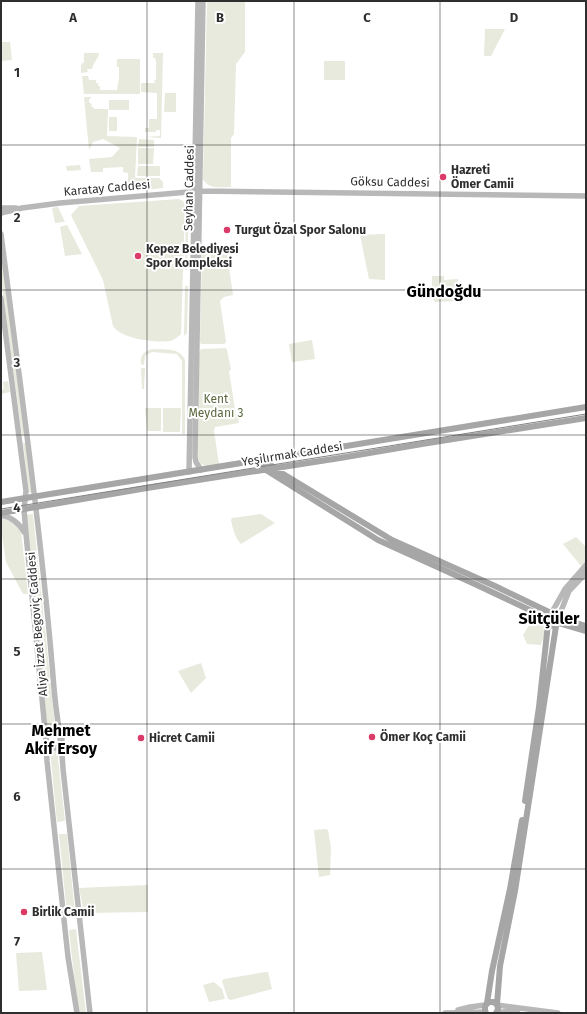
<svg xmlns="http://www.w3.org/2000/svg" width="587" height="1014" viewBox="0 0 587 1014" font-family="'Fira Sans',sans-serif">
  <style>
    .green { fill: #e7eadc }
    .lines { fill: none; stroke-linecap: round; stroke-linejoin: round }
    .secondary { stroke: #b8b8b8; stroke-width: 5.5 }
    .primary { stroke: #a6a6a6; stroke-width: 6 }
    .tram { stroke: #838383; stroke-width: 1 }
    .grid { fill: none; stroke: #2e2e2e; stroke-width: 1; stroke-opacity: 0.55 }
    .poi-dot { fill: #da3b68; stroke: #fff; stroke-width: 1.5 }
    .labels { text-anchor: middle; stroke-width: 4; stroke-linejoin: round; paint-order: stroke }
    .poi-label { font-size: 12px; font-weight: bold; fill: #2e2e2e; stroke: #fff; text-anchor: start }
    .street-label { font-size: 12px; fill: #2e2e2e; stroke: #fff }
    .park-label { font-size: 12px; fill: #5a673e; stroke: #fff }
    .district-label { font-size: 16px; font-weight: bold; fill: #000; stroke: #fff }
    .grid-label { font-size: 13px; text-anchor: middle; font-weight: bold; fill: #2e2e2e; stroke: #fff; stroke-width: 4; stroke-linejoin: round; paint-order: stroke }
  </style>
  <rect width="100%" height="100%" fill="#fff"/>
  <path class="green" d="M207,1H245V52L236,64L234,134L231,138V187C220,187 209,190 203,179Z
    M485,29H505L491,56H484Z
    M1,42H10L12,60L1,61Z
    M84,53H99C99,58 93,63 92,69H87L88,72L81,73V65L84,62Z
    M153,53H163L161,138L145,137L160,136V130H156V132H145V128H149V119H157V93L141,92V83H155L154,80H156V61L155,58H153Z
    M117,59H140V94H84L82,76H88L89,80H96V83H98V86H100V90H117L119,78V67H117Z
    M324,61H345V80H324Z
    M165,93H176V112H164Z
    M84,97H91V98L89,99V103H91L92,107L94,108V109H108L107,136L137,137L135,178H159L163,182V188L135,191V183H128V173L123,172V167L103,168V172H91L89,159L112,157L120,148L103,139L93,142L89,150Z
    M109,100H129V110H109Z
    M109,117H117V131H109Z
    M139,139L154,140V147H138Z
    M138,148H154L153,164H138Z
    M80,165L81,170L67,171L66,166Z
    M138,166H160V176H137Z
    M179,199L183,201L185,206L181,334C178,337 174,340 170,341C156,343 121,339 113,326L103,280L71,215L79,206Z
    M58,207L65,222L55,223L52,208Z
    M186,207H189L187,270H185Z
    M67,225L82,254L65,256L60,227Z
    M385,234V280L369,279L360,235Z
    M226,247L233,295L224,297L220,301L226,342L224,344H201L200,342L202,250Z
    M1,252L25,436H22L1,278Z
    M432,276H444V280L458,279L457,301L435,302L432,298Z
    M185,286H188L187,333L184,336Z
    M312,340L315,359L292,362L289,344Z
    M226,348L227,350L231,370L229,371L236,416H238L239,423L215,427L214,431L219,464C210,466 201,469 198,458L199,353L201,349Z
    M153,349C166,350 179,347 185,360V434H182V361L177,354L152,352L145,356L144,365L141,364C140,355 144,351 153,349Z
    M141,368H145L144,389H142Z
    M8,381L10,392L1,394V390L4,389L3,382Z
    M145,408H161V431H148L147,430Z
    M163,408H181L180,432H163Z
    M23,443H26L32,492L29,493Z
    M33,514L56,735L48,736L26,515Z
    M261,514L275,523L241,544C235,538 233,529 231,520L232,518Z
    M1,518L12,522L21,530L28,594H23L6,562L1,528Z
    M576,537L586,547V561L581,566L563,544Z
    M535,616L544,624V636L541,645L527,644L523,635Z
    M201,663L206,678L191,693L178,671Z
    M50,749H57L65,821L57,822Z
    M325,829L328,830L331,848L330,875L319,877L314,830Z
    M59,834H67L75,913L67,914Z
    M148,885V912L84,913L79,888Z
    M76,929L86,1013H78L69,930Z
    M42,952L47,990L19,991L16,953Z
    M266,972H268L272,989L231,1000L228,999L222,981L224,979Z
    M214,982L222,989L225,999L209,1002L203,985Z"/>
  <g class="lines">
    <path class="secondary" d="M1,208H16
      M1,213L22,208L60,203L200,191L586,196
      M1,234C20,385 42,536 54,688C56,715 62,742 63,769L90,1013
      M1,298L26,491L24,509L26,534L46,740L47,761L68,957L77,1013
      M201,470L196,462L195,457L203,1
      M189,472L198,1
      M1,515C11,517 19,523 24,532
      M552,612L565,589L586,565
      M559,616L569,591L586,573
      M46 740a8 8 0 1 1 16 0a8 8 0 1 1-16 0Z
      M497,1005L558,1013
      M458,1010L470,1007L485,1005
      M445,1013L486,1012
      M496,1013L518,1010"/>
    <path class="primary" d="M1,502L586,407
      M1,513L147,488L340,458L422,444L586,418
      M546 619a7 7 0 1 1 14 0a7 7 0 1 1-14 0Z
      M560,618L586,626
      M546,619L536,613L477,585L378,540L266,470L263,465V460L265,459L275,469L392,540L495,586L551,613
      M559,623L586,631
      M525,801L539,707L548,624
      M487,1003L492,971L510,889L522,820
      M485,1012V1006L489,1002H493L497,1004
      M496,1013L498,1009L497,1004L500,966L515,891L556,626"/>
    <path class="tram" d="M1,509L586,414"/>
  </g>
  <path class="grid" d="M147,1V1013M294,1V1013M440,1V1013M1,145H586M1,290H586M1,435H586M1,579H586M1,724H586M1,869H586"/>
  <g class="poi-dot">
    <circle cx="443" cy="177" r="4"/>
    <circle cx="227" cy="230" r="4"/>
    <circle cx="138" cy="256" r="4"/>
    <circle cx="372" cy="737" r="4"/>
    <circle cx="141" cy="738" r="4"/>
    <circle cx="24" cy="912" r="4"/>
  </g>
  <g class="labels">
    <g class="poi-label">
      <text x="451" y="174">Hazreti<tspan x="451" dy="14">Ömer Camii</tspan></text>
      <text x="235" y="234">Turgut Özal Spor Salonu</text>
      <text x="146" y="253">Kepez Belediyesi<tspan x="146" dy="14">Spor Kompleksi</tspan></text>
      <text x="380" y="741">Ömer Koç Camii</text>
      <text x="149" y="742">Hicret Camii</text>
      <text x="32" y="916">Birlik Camii</text>
    </g>
    <g class="street-label">
      <text transform="translate(390 182) rotate(1)" y="4">Göksu Caddesi</text>
      <text transform="translate(107 188) rotate(-5)" y="4">Karatay Caddesi</text>
      <text transform="translate(189 188) rotate(-89)" y="4">Seyhan Caddesi</text>
      <text transform="translate(292 454) rotate(-9)" y="4">Yeşilırmak Caddesi</text>
      <text transform="translate(37 624) rotate(-95)" y="4">Aliya İzzet Begoviç Caddesi</text>
    </g>
    <g class="park-label">
      <text x="216" y="403">Kent<tspan x="216" dy="14">Meydanı 3</tspan></text>
    </g>
    <g class="district-label">
      <text x="444" y="297">Gündoğdu</text>
      <text x="549" y="624">Sütçüler</text>
      <text x="61" y="736">Mehmet<tspan x="61" dy="18">Akif Ersoy</tspan></text>
    </g>
  </g>
  <g class="grid-label">
    <text x="73" y="22">A</text>
    <text x="220" y="22">B</text>
    <text x="367" y="22">C</text>
    <text x="514" y="22">D</text>
    <text x="17" y="77">1</text>
    <text x="17" y="222">2</text>
    <text x="17" y="367">3</text>
    <text x="17" y="512">4</text>
    <text x="17" y="656">5</text>
    <text x="17" y="801">6</text>
    <text x="17" y="946">7</text>
  </g>
  <rect width="587" height="1014" fill="none" stroke="#2e2e2e" stroke-width="4"/>
</svg>
